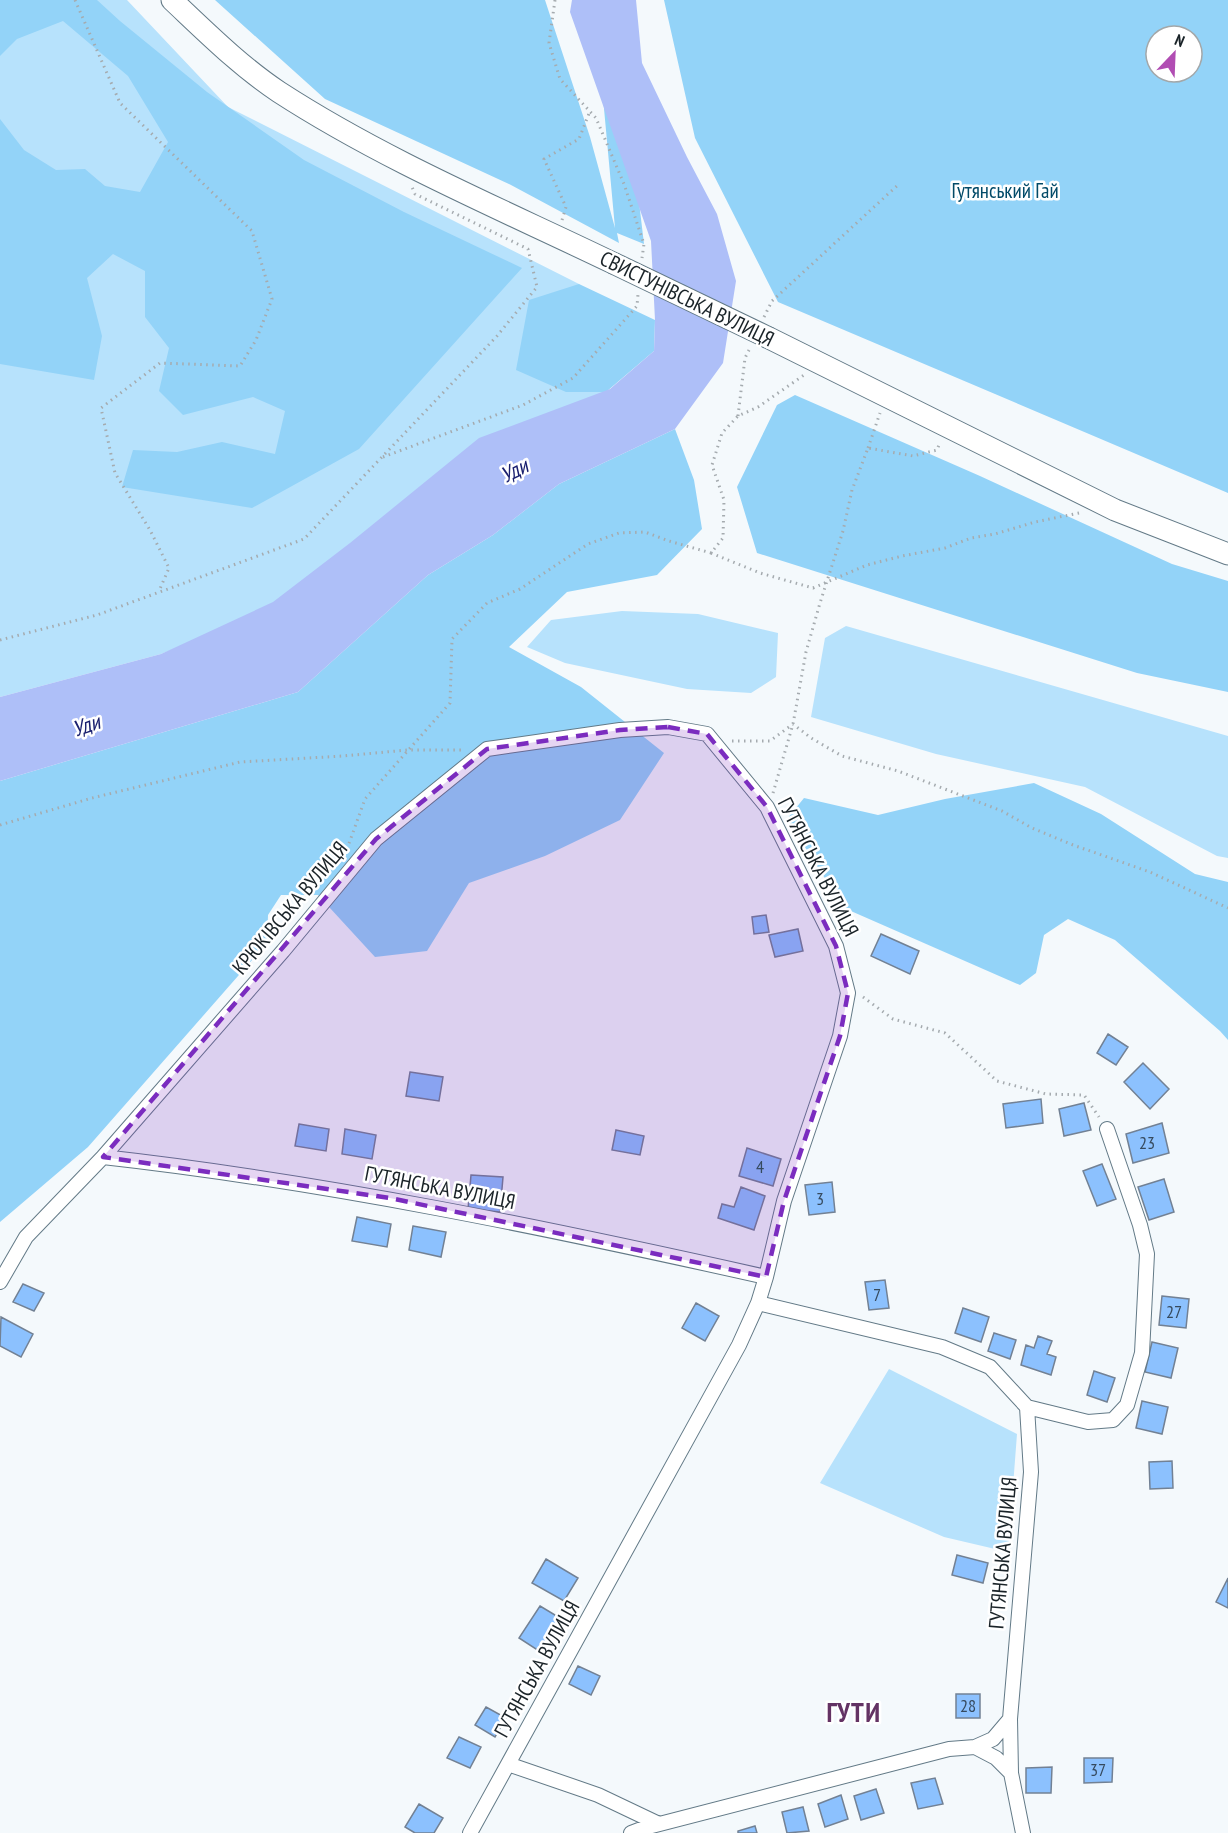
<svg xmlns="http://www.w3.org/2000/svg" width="1228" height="1833" viewBox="0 0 1228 1833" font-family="'PT Sans Narrow',sans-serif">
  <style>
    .green { fill: #b7e2fc }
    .forest { fill: #93d3f8; fill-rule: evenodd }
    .water { fill: #aebff8 }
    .building { fill: #8cc1fe; stroke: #728194; stroke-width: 1.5 }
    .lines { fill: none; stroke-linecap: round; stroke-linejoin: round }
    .minor-casing { stroke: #637a87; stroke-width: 16 }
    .primary-casing { stroke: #637a87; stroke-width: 23 }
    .path { stroke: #a5abaf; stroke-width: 3; stroke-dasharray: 1.5 4.5; stroke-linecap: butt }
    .minor { stroke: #fff; stroke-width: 14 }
    .primary { stroke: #fff; stroke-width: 21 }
    .primary-bridge-casing { stroke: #637a87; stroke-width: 23; stroke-linecap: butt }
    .primary-bridge { stroke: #fff; stroke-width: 21 }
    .marked { fill: #7b2cbf; fill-opacity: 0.2; stroke: #7b2cbf; stroke-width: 4.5; stroke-dasharray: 12 8; stroke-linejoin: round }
    .labels { text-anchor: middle; stroke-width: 5; stroke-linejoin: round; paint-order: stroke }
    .number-label { font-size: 18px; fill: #364a5e }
    .park-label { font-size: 21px; fill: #024a68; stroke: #fff }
    .street-label { font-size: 21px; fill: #1a2328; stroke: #fff }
    .water-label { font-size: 22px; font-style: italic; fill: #1a206f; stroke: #fff }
    .district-label { font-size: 27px; font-weight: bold; letter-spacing: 1.5px; fill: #643364; stroke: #fff }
  </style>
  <rect width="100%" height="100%" fill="#f4f9fc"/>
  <path class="green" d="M0,0H127L228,107L579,284L606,392L277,608L161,654L0,697Z
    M622,611L698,614L778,633L776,677L751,693L687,689L565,663L527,647L551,620Z
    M846,626L1228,736V858L1217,856L1085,787L936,754L811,717L825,638Z
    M889,1369L1017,1434L1008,1552L944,1537L820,1483Z"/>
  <path class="forest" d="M0,0H97L120,21L207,92L304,160L404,212L522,268L359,449L252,508L122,487L133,450L177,452L222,442L275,454L285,411L253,397L183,415L159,391L169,348L145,317V271L113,254L87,278L102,336L94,380L0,364V119L24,150L56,170L85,169L105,186L140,192L168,142L128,76L63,21L17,39L0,56Z
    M215,0H545L590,137L615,228L594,0H615L644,244L617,233L619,243L511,185L325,99Z
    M664,0H1228V493L778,302L695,138ZM1156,36H1192V72H1156Z
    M579,284L655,320L654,351L606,392H566L516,370L529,300Z
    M795,395L980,476L1172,564L1228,581V692L1137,673L757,553L737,487L777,405Z
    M675,429L694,480L702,529L657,575L567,592L509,647L581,687L664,753L620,820L545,856L469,883L427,951L375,957L318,895H281L268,915L267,943L88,1147L0,1222V781L298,692L428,575L493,535L559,484Z
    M1034,783L1101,814L1195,874L1228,882V1040L1220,1031L1115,940L1068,919L1044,935L1036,973L1020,985L844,908L787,819L804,798L878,815L945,799Z"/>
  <path class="water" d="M572,0H636L642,63L687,157L717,214L736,281L723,363L675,429L559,484L493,535L428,575L298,692L0,781V697L161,654L273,602L350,543L479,438L610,389L654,351L655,320L651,241L570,12Z"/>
  <path class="building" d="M766,915L769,932L754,934L752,917Z
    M798,929L803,951L775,957L769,935Z
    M881,934L919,951L910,974L871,956Z
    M1108,1034L1128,1047L1116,1065L1097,1053Z
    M1143,1063L1169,1089L1150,1109L1124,1082Z
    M410,1072L443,1077L439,1101L406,1096Z
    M1041,1099L1043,1123L1006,1128L1003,1104Z
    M1084,1103L1091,1130L1064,1136L1059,1109Z
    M1162,1123L1169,1153L1133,1163L1126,1134Z
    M299,1124L329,1129L326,1151L295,1146Z
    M345,1129L376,1135L372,1159L342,1154Z
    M616,1130L644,1136L640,1155L612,1150Z
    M747,1148L781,1159L773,1186L739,1176Z
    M1102,1164L1116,1199L1097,1206L1083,1171Z
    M471,1175L503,1177L500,1212L468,1209Z
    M1164,1179L1174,1212L1149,1220L1138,1187Z
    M832,1182L835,1212L809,1215L805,1185Z
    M741,1187L765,1196L754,1230L718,1218L722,1204L734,1207Z
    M357,1217L391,1224L387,1247L352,1241Z
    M413,1226L446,1232L441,1257L409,1250Z
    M885,1280L889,1308L869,1310L865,1282Z
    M23,1284L44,1293L34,1311L13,1302Z
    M1162,1296L1189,1299L1186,1328L1159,1325Z
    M696,1303L719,1316L705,1341L682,1328Z
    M963,1308L989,1317L981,1342L955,1333Z
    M1,1317L33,1334L21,1357L0,1346Z
    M994,1333L1016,1340L1010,1359L988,1351Z
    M1038,1336L1052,1341L1047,1354L1056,1357L1051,1375L1021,1365L1026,1345L1034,1348Z
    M1152,1342L1178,1348L1171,1378L1145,1372Z
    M1094,1371L1115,1378L1107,1402L1087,1395Z
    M1142,1401L1168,1407L1162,1434L1136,1428Z
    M1172,1461L1173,1488L1150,1489L1149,1462Z
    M957,1555L988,1563L983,1583L952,1575Z
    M546,1559L578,1578L564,1601L532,1583Z
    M1228,1578V1608L1216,1602Z
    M540,1606L560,1618L539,1651L519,1638Z
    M578,1666L600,1676L591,1695L569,1684Z
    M956,1694H980V1718H956Z
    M486,1707L506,1718L495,1737L475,1725Z
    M459,1737L481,1747L470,1768L447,1758Z
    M1084,1758H1113L1112,1782L1084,1783Z
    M1052,1767L1051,1793H1026V1768Z
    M935,1778L943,1804L918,1809L911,1783Z
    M876,1789L884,1813L861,1820L854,1796Z
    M841,1795L848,1819L825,1827L818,1804Z
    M419,1804L443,1818L434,1833H415L405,1827Z
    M803,1807L809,1831L787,1833L782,1812Z
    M755,1826L757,1833H738V1831Z"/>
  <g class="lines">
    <defs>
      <path id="minor" d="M103,1157C326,1182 547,1228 766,1277
        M0,1282L26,1237L103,1157L283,951L376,839L487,749L620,730L668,727L707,734L767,807L836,946L848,993L840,1036L784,1201L766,1277L758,1303L739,1345L470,1833
        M758,1303L942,1347L990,1367L1027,1407L1031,1472L1010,1719L1011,1773
        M1027,1407L1088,1422L1113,1420L1127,1405L1142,1353L1147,1254L1140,1225L1107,1129
        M975,1747L993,1739L1010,1719
        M508,1764L598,1795L659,1824
        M631,1833L644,1828L949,1749L975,1747L996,1758L1011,1773L1023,1833"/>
      <path id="primary" d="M172,0C206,32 240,66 279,92C384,160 501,209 613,263
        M769,338L1115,510L1228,554"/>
    </defs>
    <use href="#minor" class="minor-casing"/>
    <use href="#primary" class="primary-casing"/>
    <path class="path" d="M75,0L120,103L252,231L272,299L256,340L240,366L160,363L101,408L115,473L150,530L169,568L159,591
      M555,0L549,43L560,79L596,118L624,184L644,244L642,258
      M562,220L566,207L544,159L579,139L590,111
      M764,317L772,301L900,183
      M738,416L745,358L749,350
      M868,448L880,413
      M383,457L523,405L573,378L637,306L638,294
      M711,553L760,573L813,588L867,565L902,556L945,548L971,538L995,534L1035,522L1079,513
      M0,640L97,615L304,539L497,336L537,287L528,249L415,194L412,187
      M732,741H770L793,724L811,738L842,756L898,771L1002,811L1032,828L1073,845L1150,872L1228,908
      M773,793L793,724L806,652L820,603L843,531L852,490L868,448L913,456L937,450L940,442
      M0,825L92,798L240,762L343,756L407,750H461
      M347,849L365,799L450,703L452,639L487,603L520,589L588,544L619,533L645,532L669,541L711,553L723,538L724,500L712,465L722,433L738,416L758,407L804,375
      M863,997L893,1019L945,1033L997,1081L1046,1094L1084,1095L1099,1117"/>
    <use href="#minor" class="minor"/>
    <use href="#primary" class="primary"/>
    <defs>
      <path id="primary-bridge" d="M613,263L769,338"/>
    </defs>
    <use href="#primary-bridge" class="primary-bridge-casing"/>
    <use href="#primary-bridge" class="primary-bridge"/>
  </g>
  <path class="marked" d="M668,727L707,734L767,807L836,946L848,993L840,1036L784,1201L766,1277L390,1198L103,1157L376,839L487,749L620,730Z"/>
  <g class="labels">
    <g class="number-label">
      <text x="1147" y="1149">23</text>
      <text x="760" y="1173">4</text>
      <text x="820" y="1205">3</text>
      <text x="877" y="1301">7</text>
      <text x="1174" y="1318">27</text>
      <text x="968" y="1712">28</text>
      <text x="1098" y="1776">37</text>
    </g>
    <g class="park-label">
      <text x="1005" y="198">Гутянський Гай</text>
    </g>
    <g class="street-label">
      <text transform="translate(687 299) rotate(26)" y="7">СВИСТУНІВСЬКА ВУЛИЦЯ</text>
      <text transform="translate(818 867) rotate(63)" y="7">ГУТЯНСЬКА ВУЛИЦЯ</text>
      <text transform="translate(290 908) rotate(-50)" y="7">КРЮКІВСЬКА ВУЛИЦЯ</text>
      <text transform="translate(440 1188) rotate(11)" y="7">ГУТЯНСЬКА ВУЛИЦЯ</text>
      <text transform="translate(1003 1553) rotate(-85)" y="7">ГУТЯНСЬКА ВУЛИЦЯ</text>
      <text transform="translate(537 1669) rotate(-61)" y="7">ГУТЯНСЬКА ВУЛИЦЯ</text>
    </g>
    <g class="water-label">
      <text transform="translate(514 470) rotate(-27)" y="8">Уди</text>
      <text transform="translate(86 725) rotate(-19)" y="8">Уди</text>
    </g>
    <g class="district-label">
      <text x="854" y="1722">ГУТИ</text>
    </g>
  </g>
  <g transform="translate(1174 54) rotate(23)"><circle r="28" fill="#ffffff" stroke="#a3a7a9" stroke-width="1.5"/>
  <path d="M0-4.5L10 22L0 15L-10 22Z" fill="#b14db3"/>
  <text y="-9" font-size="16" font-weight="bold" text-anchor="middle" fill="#1a2328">N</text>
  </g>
</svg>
